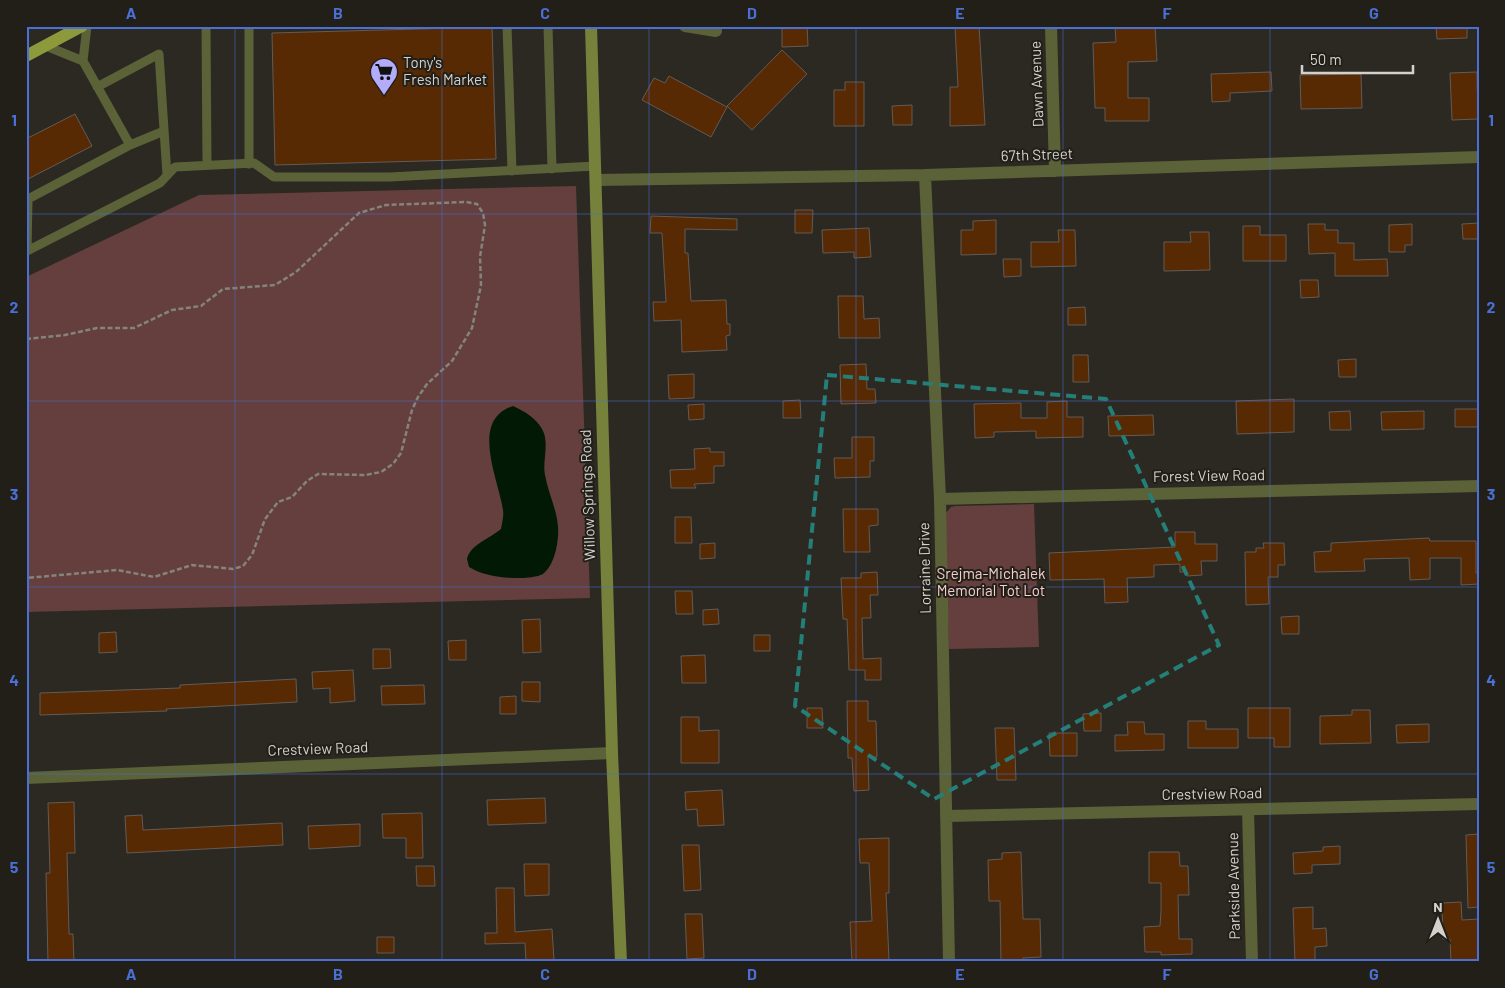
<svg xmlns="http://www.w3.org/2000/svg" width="1505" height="988" viewBox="0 0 1505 988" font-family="Barlow,sans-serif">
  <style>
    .green { fill: #653f3d }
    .water { fill: #021906 }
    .building { fill: #572a04; stroke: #635b56 }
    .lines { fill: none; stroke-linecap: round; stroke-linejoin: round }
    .path { stroke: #85837d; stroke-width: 2.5; stroke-dasharray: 5 2.5; stroke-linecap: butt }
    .lane { stroke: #5b6238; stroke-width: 9 }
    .street { stroke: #5b6238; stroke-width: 12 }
    .secondary { stroke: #76823b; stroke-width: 12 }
    .primary { stroke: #8c9a3c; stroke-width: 12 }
    .marked { fill: none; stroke: #237f78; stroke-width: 4; stroke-dasharray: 10 6; stroke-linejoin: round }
    .grid { fill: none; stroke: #4a6fd5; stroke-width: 1; stroke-opacity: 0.55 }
    .labels { text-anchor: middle; stroke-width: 4; stroke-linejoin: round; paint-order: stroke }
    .poi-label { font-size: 15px; fill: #d3d1cd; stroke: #221f19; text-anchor: start }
    .street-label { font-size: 15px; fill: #d3d1cd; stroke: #221f19 }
    .park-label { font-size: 15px; fill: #f6cfcc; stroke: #221f19 }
    .neatline { fill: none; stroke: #4a6fd5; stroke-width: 2 }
    .grid-label { font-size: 16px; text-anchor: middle; font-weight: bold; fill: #4a6fd5 }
  </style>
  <rect width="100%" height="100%" fill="#2c2922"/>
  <path class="green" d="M576,186L590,598L26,612V277L199,195Z
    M1034,504L1039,647L949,649L945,514L951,507L956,506Z"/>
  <path class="water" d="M513,406C524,411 536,418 542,429C550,443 542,461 545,475C548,492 557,510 558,527C559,541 555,565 543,574C537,577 527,578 520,578C502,578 484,576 469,567L467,559C470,545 489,539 501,529C502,523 504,516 503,510C499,480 469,420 513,406Z"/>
  <path class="building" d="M782,26H807L808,46L782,47Z
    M955,26H979L985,125L950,126V87H958Z
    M1115,26H1155L1157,61L1128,62V98H1149V121H1105V108H1095L1093,43L1116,42Z
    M1436,26H1467V38L1437,39Z
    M492,27L496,159L275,165L272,33Z
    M782,50L807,74L752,130L727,106Z
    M1271,72L1272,91L1230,93V101L1212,102L1211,74Z
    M1477,72L1478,119L1452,120L1450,73Z
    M1361,74L1362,108L1301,109L1300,75Z
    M669,76L727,107L711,137L642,100L654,78L665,83Z
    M845,82H864V126H834V90H845Z
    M912,105V125H893L892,106Z
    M75,114L92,146L26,180V139Z
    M795,210H813L812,233H795Z
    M651,216L737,219V230L685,229V253H688L691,301L726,300L727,324H730V335L726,336L727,350L682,352L681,320L654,321L653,302H666L662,233H650Z
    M996,220V254L961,255V230H973V221Z
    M1479,223V239H1463L1462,224Z
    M1308,224H1325V230H1338V243H1354V260L1387,259L1388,276H1335V253L1309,254Z
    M1412,224V245H1405V252H1389V225Z
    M1243,226H1260V235H1286V261H1243Z
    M869,228L871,257L854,258V252L823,253L822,230Z
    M1058,230H1075L1076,266L1031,267V242H1059Z
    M1190,232H1209L1210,270L1164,271V242H1191Z
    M1003,259H1021V276L1004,277Z
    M1300,280H1318L1319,297L1301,298Z
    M838,296H863L864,319L879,318L880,338H839Z
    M1085,307L1086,325H1068V308Z
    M1073,355H1088L1089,382H1073Z
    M1356,359V377H1339L1338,360Z
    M866,364L867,389H875L876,403L841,404L840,365Z
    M694,374V398L669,399L668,375Z
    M1294,399V432L1237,434L1236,401Z
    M800,400L801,418H783V401Z
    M1067,401V417H1083V437L1036,438V431L994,432V437L975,438L974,404L1021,403V418H1047V402Z
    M704,404V419L689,420L688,405Z
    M1455,409H1479V427H1455Z
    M1350,411L1351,430H1330L1329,412Z
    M1424,411V429L1382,430L1381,412Z
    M1153,415L1154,435L1109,436L1108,416Z
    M852,437H874V461H870V477L835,478L834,458H852Z
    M710,448V452H724V466H714V483L694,484L696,488H671L670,470L695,469L694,449Z
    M843,509H878V525L869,526L870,552H844Z
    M675,517H691L692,543H675Z
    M1175,532H1195V544H1217V561H1201L1202,575L1187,576V572H1180V564L1154,565V577L1127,578L1128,602L1105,603L1104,579L1050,580L1049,553L1175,547Z
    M1429,538L1430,541H1476V573H1479V584L1461,585V558H1430V579L1410,580L1409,558L1364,559L1365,571L1315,572L1314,552L1331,551V543Z
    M715,543V558L700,559V544Z
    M1263,543H1284L1285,565H1278V577H1268L1269,604L1246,605L1245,552H1256V548H1264Z
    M877,572L878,595H870L871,618H862L863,659L881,658V680H865V670H849L847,619H843L841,578H861V573Z
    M675,591H692L693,614H676Z
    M718,609L719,624L703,625V610Z
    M1299,616V634H1282L1281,617Z
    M540,619L541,652L523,653L522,620Z
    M116,632L117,652L99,653V633Z
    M754,635H770V651H754Z
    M466,640V660H449L448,641Z
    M373,649H390L391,668L373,669Z
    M705,655L706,683H682L681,656Z
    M353,670L355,701L330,703V688L313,689L312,672Z
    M296,679L297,702L166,709L167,711L40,715V693L180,688V685Z
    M522,682H540V702L522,701Z
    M424,685L425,704L382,705L381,686Z
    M516,696V714H500V697Z
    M847,701H868V721H876L877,757H868L869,790L854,791L852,758H848Z
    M807,708H822L823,728H807Z
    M1248,708H1290V747H1274V738H1248Z
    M1352,710H1370L1371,743L1320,744V716L1352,715Z
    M1101,713V731H1084L1083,714Z
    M681,717H699V731L719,730V763H681Z
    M1188,721H1206V729H1238V748H1188Z
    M1127,722H1144L1145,734H1164V750L1115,751V735H1128Z
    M1429,724V742L1397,743L1396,725Z
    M995,728H1014L1016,780H997Z
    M1049,733H1077V756H1050Z
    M722,790L724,825L698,826L697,809L686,810L685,792Z
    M545,798L546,823L488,825L487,800Z
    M74,802L75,853H67L69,934H73L74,962H48L46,873H50L48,803Z
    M422,813L423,858H406V838H383L382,814Z
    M142,815L143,830L282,823L283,845L127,853L125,816Z
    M360,824V846L309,849L308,826Z
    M1479,834V907L1468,908L1466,835Z
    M889,838V893H886L889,960L852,962L850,922L872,921L869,863H860L859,839Z
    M682,845H699L701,890L684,891Z
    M1340,846V864L1312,865V873L1294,874L1293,853L1323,851V847Z
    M1021,852L1023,919H1040L1041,957L1023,958V962H1001L1000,901H989L988,860L1002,859V853Z
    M1149,852H1179L1180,866H1188L1189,895H1178L1179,939H1192V954L1161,955V952H1145L1144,927L1160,926L1161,911V883H1149Z
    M524,864H549V895L525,896Z
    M416,866H434L435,886H417Z
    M496,888H514L515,932L552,929L554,960L526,961L525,943L485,944V933H497Z
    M1461,902L1462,920L1479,919V961L1451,962L1450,939H1443L1442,903Z
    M1313,907V929L1326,928L1327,946L1315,947V962H1295L1293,908Z
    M685,914H702L704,958L687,959Z
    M377,937H394V953H377Z"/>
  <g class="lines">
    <path class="path" d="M26,339L65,335L97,328H134L172,310L201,306L223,289L275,285L296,272L359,213L386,205L466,202L477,204L483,213L485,225L480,257L481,285L472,328L452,361L427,384L418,397L412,410L401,453L393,464L381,472L365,475L318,474L307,481L292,497L278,502L265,519L252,555L243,566L233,569L192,565L154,577L117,570L26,578"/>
    <path class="lane" d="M206,26L207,165
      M249,26V164
      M507,26L512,171
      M548,26L552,169
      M46,46L83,61L87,26
      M83,61L130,145L28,199L27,251L160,183L175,167L254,163L274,177H390L595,166
      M97,87L159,54L167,175
      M130,145L164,131"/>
    <path class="street" d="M685,26L716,31
      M1051,26L1055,171
      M925,175L940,499L949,962
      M596,180L925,175L1479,157
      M940,499L1479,486
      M26,778L612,753
      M1248,810L1252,962
      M946,816L1479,804"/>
    <path class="secondary" d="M591,26L612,753L621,962"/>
    <path class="primary" d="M26,56L82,26"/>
  </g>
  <path class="marked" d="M827,375L1106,399L1219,645L934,799L795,706Z"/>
  <path class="grid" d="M235,26V962M442,26V962M649,26V962M856,26V962M1063,26V962M1270,26V962M26,214H1479M26,401H1479M26,587H1479M26,774H1479"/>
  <defs>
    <symbol id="supermarket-pin" viewBox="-11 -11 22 30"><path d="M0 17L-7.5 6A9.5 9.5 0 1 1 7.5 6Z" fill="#b4acf9" stroke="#221f19"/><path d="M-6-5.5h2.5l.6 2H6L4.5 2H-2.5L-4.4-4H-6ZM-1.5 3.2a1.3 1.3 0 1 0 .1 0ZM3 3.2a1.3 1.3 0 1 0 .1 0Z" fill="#111"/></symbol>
  </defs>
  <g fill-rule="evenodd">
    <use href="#supermarket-pin" x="368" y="56" width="32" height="43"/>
  </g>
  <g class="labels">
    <g class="poi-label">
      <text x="403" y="68">Tony's<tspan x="403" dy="17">Fresh Market</tspan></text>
    </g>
    <g class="street-label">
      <text transform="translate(1037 84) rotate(-92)" y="5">Dawn Avenue</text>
      <text transform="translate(1037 155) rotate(-2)" y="5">67th Street</text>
      <text transform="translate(1209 476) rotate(-1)" y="5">Forest View Road</text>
      <text transform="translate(588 495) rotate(-92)" y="5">Willow Springs Road</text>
      <text transform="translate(925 568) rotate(-91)" y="5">Lorraine Drive</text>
      <text transform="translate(318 749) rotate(-2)" y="5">Crestview Road</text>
      <text transform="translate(1212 794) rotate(-1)" y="5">Crestview Road</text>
      <text transform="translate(1234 886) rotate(-91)" y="5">Parkside Avenue</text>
    </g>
    <g class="park-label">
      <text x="991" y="579">Srejma-Michalek<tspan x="991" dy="17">Memorial Tot Lot</tspan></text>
    </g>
  </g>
  <rect width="1505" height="988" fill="none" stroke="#221f19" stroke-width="55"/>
  <g transform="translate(1438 920)" stroke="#221f19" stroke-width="4" paint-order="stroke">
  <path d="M0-4L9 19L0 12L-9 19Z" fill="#d3d1cd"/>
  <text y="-8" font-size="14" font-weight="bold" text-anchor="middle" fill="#d3d1cd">N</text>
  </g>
  <path d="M1302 65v8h111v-8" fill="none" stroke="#d3d1cd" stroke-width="2.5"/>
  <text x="1310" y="65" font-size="15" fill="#d3d1cd" stroke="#221f19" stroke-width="4" paint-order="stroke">50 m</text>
  <rect x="28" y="28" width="1450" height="932" class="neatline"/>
  <g class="grid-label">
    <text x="131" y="19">A</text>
    <text x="338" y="19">B</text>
    <text x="545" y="19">C</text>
    <text x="752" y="19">D</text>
    <text x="960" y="19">E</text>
    <text x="1167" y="19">F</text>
    <text x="1374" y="19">G</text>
    <text x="14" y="126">1</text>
    <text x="1491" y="126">1</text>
    <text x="14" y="313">2</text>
    <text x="1491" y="313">2</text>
    <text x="14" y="500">3</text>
    <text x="1491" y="500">3</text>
    <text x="14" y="686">4</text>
    <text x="1491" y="686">4</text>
    <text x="14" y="873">5</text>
    <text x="1491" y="873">5</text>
    <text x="131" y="980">A</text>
    <text x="338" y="980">B</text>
    <text x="545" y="980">C</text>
    <text x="752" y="980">D</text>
    <text x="960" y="980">E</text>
    <text x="1167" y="980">F</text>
    <text x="1374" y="980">G</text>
  </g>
</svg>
